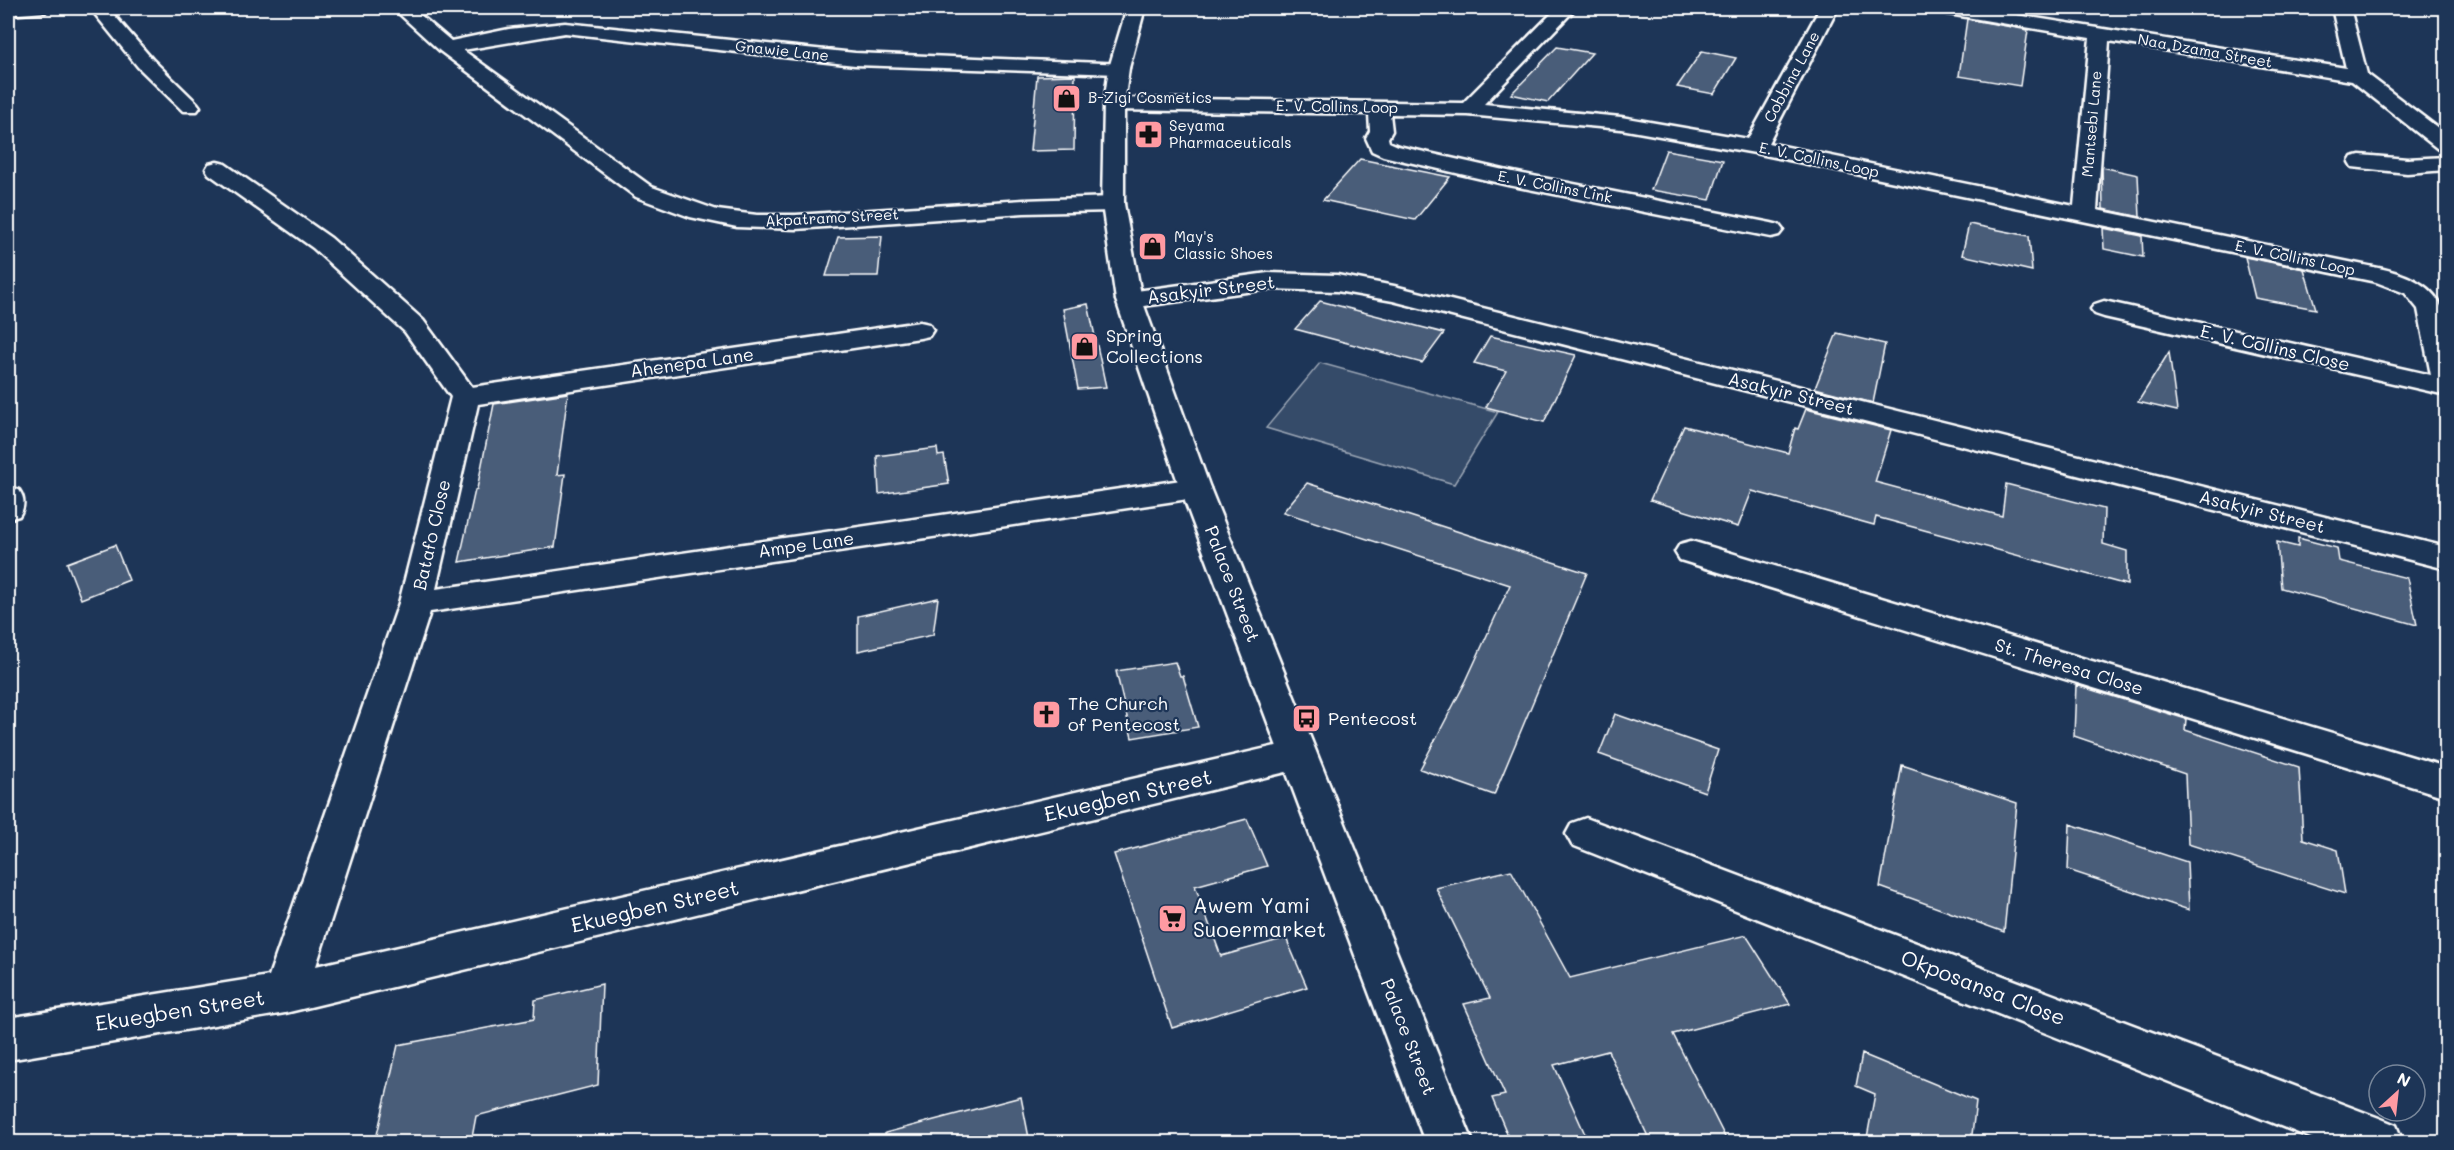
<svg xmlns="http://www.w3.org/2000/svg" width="2454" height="1150" viewBox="0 0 2454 1150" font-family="Mali,sans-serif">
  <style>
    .green { fill: #364b69; stroke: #9aa5b4; stroke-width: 1.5 }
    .building { fill: #4a5d79; stroke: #fff; stroke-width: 1.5 }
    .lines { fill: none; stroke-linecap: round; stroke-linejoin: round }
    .street-casing { stroke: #fff; stroke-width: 5 }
    .secondary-casing { stroke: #fff; stroke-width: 5 }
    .street { fill: #1d3557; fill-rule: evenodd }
    .secondary { fill: #1d3557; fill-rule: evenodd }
    .labels { text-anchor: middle; stroke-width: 4.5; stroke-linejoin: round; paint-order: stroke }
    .far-street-label { font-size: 15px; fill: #fff; stroke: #1d3557 }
    .far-poi-label { font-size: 15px; fill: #fff; stroke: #1d3557; text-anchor: start }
    .street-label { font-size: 18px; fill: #fff; stroke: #1d3557 }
    .poi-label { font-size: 18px; fill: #fff; stroke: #1d3557; text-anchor: start }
    .near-street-label { font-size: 21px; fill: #fff; stroke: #1d3557 }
    .near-poi-label { font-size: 21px; fill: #fff; stroke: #1d3557; text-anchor: start }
  </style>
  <rect width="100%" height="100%" fill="#1d3557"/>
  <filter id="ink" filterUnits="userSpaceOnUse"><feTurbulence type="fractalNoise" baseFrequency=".0167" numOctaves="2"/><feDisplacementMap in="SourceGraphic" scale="12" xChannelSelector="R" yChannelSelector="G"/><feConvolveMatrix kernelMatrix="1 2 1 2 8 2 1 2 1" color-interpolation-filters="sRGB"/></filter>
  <g filter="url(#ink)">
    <path class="green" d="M1320,363L1498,412L1454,484L1266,428Z"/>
    <path class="building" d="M1967,19L2028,30L2020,86L1959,76Z
      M1557,47L1592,53L1548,102L1511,94Z
      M1702,51L1736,58L1714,94L1677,87Z
      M1075,75L1074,150L1030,151L1037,76Z
      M1666,150L1723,160L1710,200L1651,190Z
      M1360,159L1450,177L1415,220L1323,200Z
      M2102,167L2138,175L2140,217L2103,209Z
      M1969,224L2029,236L2032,271L1962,255Z
      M2103,228L2142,236L2143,257L2104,249Z
      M882,236L878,276H826L838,237Z
      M2245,257L2304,269L2316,309L2255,298Z
      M1320,301L1444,333L1422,363L1295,329Z
      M1088,304L1106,387L1078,389L1063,309Z
      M1837,333L1885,344L1873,403L1815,388Z
      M1490,336L1576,355L1544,422L1486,407L1506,371L1474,363Z
      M2169,352L2177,411L2138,402Z
      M568,393L557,475L565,474L555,547L459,562L475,490L477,489L494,404Z
      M1806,409L1891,430L1875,482L2002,516L2006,484L2104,509L2103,544L2127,551V585L1876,517L1874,525L1752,491L1738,527L1650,500L1684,426L1788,453L1795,428L1798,429Z
      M937,448L938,456L944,455L949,484L879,494L877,456Z
      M1307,483L1587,573L1494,795L1420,769L1466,681L1510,585L1283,512Z
      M2298,538L2337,548L2339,561L2407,578L2417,625L2281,588L2277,542L2298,547Z
      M115,545L129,580L81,599L67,563Z
      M938,598L933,635L858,651V616Z
      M1175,662L1180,676H1183L1198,727L1132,738L1116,671Z
      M2076,685L2186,719L2185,730L2299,767L2303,839L2338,850L2345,894L2188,844L2185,774L2074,736Z
      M1615,714L1718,750L1705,792L1599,754Z
      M1902,765L2017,803L2004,932L1880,887Z
      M1247,819L1267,866L1195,886L1221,956L1286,938L1307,987L1172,1028L1114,854Z
      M2070,824L2187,862L2189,910L2068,870Z
      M1511,870L1570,978L1746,935L1790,1004L1673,1034L1728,1143H1651L1608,1051L1554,1065L1589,1143H1511L1492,1098L1505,1095L1464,1004L1490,998L1436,888Z
      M602,984L598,1085L476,1116L471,1143H375L398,1045L534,1019L535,1000Z
      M1862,1054L1976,1101L1971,1143H1866L1875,1094L1856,1086Z
      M1021,1097L1030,1143H886L885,1133Z"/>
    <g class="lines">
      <defs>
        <path id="street" d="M8,8H48L45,12L8,15Z
          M90,8H108L152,59L197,103L200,107L197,111H183L138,67Z
          M393,8H412L451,41L509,29L565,23L855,53L1126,64L1129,68L1126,72L1119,74L855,65L565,33L463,50L652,187L717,210L757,215H796L1024,200L1113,197L1121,199L1124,204L1121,209L1113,211L1024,213L796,229L737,227L690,217L636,197L440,51Z
          M1557,8H1576L1484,104L1621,117L1748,139L1820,8H1838L1768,143L2074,206L2090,38L1943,13L1937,12L1934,8H1973L2346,68L2332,8H2350L2367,74L2446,134V150L2438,149L2352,81L2109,41L2097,210L2383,269C2412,276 2439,288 2446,320V395L2104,317L2095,314L2091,309L2095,304L2104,301L2431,375L2418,309L2405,293L2376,282L1755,153L1621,129L1468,115L1390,114L1392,131L1388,138L1389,142L1398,146L1508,171L1771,223L1779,225L1783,230L1779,235L1771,237L1508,185L1383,156L1372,151L1366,138L1370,131L1369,114L1114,110L1107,108L1104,104L1107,100L1114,98L1463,103Z
          M2360,155L2407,159L2446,157V170L2407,173L2352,167L2349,162L2352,157Z
          M217,162L225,164L331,238L423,320L472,387L920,322L929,324L933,330L929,336L920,338L478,404L436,589L1195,478L1206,481L1210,488L1206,495L1195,498L430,612L316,966L1298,741L1311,746L1317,756L1311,766L285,1013L8,1060V1018L269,976L399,603L451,397L405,332L313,248L209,174L206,169L209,164Z
          M1268,273L1337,275L1394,286L2446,547V569L1393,301L1337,291L1268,289L1129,308L1120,305L1116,300L1120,295L1129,292Z
          M8,487L19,490C25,499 25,507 19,516L8,519Z
          M1691,541L2446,767V797L1680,560L1675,552L1680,544Z
          M1586,818L2379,1118L2396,1125L2403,1142H2321L1572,845L1566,834L1572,823Z"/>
        <path id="secondary" d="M1127,8H1145L1129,68L1124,104V204L1142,300L1210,488L1473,1142H1425L1180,488L1116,300L1102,204L1104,104L1109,68Z"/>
      </defs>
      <use href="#street" class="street-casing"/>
      <use href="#secondary" class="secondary-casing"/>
      <use href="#street" class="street"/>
      <use href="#secondary" class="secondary"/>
    </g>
  </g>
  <defs>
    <symbol id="shop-square" viewBox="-11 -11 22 22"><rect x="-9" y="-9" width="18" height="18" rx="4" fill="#ff9aa2" stroke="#1d3557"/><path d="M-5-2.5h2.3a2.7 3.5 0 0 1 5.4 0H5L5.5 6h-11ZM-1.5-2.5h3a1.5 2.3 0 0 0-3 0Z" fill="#111"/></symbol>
    <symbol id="pharmacy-square" viewBox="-11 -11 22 22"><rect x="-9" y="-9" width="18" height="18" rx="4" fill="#ff9aa2" stroke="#1d3557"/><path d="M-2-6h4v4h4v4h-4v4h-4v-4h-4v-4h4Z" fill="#111"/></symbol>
    <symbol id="church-square" viewBox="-11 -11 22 22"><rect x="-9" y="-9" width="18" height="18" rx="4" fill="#ff9aa2" stroke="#1d3557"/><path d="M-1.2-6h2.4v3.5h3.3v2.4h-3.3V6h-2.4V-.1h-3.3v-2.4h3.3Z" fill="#111"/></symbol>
    <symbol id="bus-square" viewBox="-11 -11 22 22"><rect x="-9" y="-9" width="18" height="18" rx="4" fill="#ff9aa2" stroke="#1d3557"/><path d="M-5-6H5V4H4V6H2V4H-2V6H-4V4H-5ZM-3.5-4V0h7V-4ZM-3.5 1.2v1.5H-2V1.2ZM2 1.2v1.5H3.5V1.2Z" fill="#111"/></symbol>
    <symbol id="supermarket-square" viewBox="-11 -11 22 22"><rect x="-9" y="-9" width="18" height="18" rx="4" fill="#ff9aa2" stroke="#1d3557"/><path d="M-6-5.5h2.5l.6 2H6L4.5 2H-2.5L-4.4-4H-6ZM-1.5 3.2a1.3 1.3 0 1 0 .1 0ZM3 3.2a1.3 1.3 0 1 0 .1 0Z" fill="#111"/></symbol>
  </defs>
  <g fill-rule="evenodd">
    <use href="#shop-square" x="1050" y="82" width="33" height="33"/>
    <use href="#pharmacy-square" x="1132" y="118" width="33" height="33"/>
    <use href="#shop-square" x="1136" y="230" width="33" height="33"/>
    <use href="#shop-square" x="1068" y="330" width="33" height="33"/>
    <use href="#church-square" x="1030" y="698" width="33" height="33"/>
    <use href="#bus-square" x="1290" y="702" width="33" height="33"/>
    <use href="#supermarket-square" x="1156" y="902" width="33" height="33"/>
  </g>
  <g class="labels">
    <g class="far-street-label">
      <text transform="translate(782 51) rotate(6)" y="5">Gnawie Lane</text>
      <text transform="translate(2205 51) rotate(10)" y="5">Naa Dzama Street</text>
      <text transform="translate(1792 77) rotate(-62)" y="5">Cobbina Lane</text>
      <text transform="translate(1337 107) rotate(1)" y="5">E. V. Collins Loop</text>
      <text transform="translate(2092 124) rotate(-85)" y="5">Mantsebi Lane</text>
      <text transform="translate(1819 160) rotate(12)" y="5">E. V. Collins Loop</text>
      <text transform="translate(1555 187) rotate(11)" y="5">E. V. Collins Link</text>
      <text transform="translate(832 218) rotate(-3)" y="5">Akpatramo Street</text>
      <text transform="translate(2295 258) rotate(12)" y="5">E. V. Collins Loop</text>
    </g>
    <g class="far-poi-label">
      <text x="1088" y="103">B-Zigi Cosmetics</text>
      <text x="1169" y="131">Seyama<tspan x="1169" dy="17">Pharmaceuticals</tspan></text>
      <text x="1174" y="242">May's<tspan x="1174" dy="17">Classic Shoes</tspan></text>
    </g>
    <g class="street-label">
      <text transform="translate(1211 290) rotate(-7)" y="6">Asakyir Street</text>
      <text transform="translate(2275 348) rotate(13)" y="6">E. V. Collins Close</text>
      <text transform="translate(692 363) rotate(-8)" y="6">Ahenepa Lane</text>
      <text transform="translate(1791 394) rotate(14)" y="6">Asakyir Street</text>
      <text transform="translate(2262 512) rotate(14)" y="6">Asakyir Street</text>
      <text transform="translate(432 535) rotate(-77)" y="6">Batafo Close</text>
      <text transform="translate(806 545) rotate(-8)" y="6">Ampe Lane</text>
      <text transform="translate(1232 584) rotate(69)" y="6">Palace Street</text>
      <text transform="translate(2069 667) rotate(17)" y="6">St. Theresa Close</text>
      <text transform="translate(1408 1037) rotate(69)" y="6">Palace Street</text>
    </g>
    <g class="poi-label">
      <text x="1106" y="342">Spring<tspan x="1106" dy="21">Collections</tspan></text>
      <text x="1068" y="710">The Church<tspan x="1068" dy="21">of Pentecost</tspan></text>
      <text x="1328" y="725">Pentecost</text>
    </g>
    <g class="near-street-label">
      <text transform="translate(1128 796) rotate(-13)" y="7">Ekuegben Street</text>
      <text transform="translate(655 907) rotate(-13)" y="7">Ekuegben Street</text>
      <text transform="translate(1983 988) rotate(21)" y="7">Okposansa Close</text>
      <text transform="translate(180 1011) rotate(-9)" y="7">Ekuegben Street</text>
    </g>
    <g class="near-poi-label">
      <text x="1193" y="913">Awem Yami<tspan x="1193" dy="24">Suoermarket</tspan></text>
    </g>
  </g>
  <rect width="2454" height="1150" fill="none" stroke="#1d3557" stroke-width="30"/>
  <rect x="15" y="15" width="2424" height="1120" fill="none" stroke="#fff" stroke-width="2" filter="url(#ink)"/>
  <g transform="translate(2397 1093) rotate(27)"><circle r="28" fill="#1d3557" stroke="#77869a" stroke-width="1.5"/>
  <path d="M0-4.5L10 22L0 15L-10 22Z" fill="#ff9aa2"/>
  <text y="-9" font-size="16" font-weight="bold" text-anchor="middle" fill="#ffffff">N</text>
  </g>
</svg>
